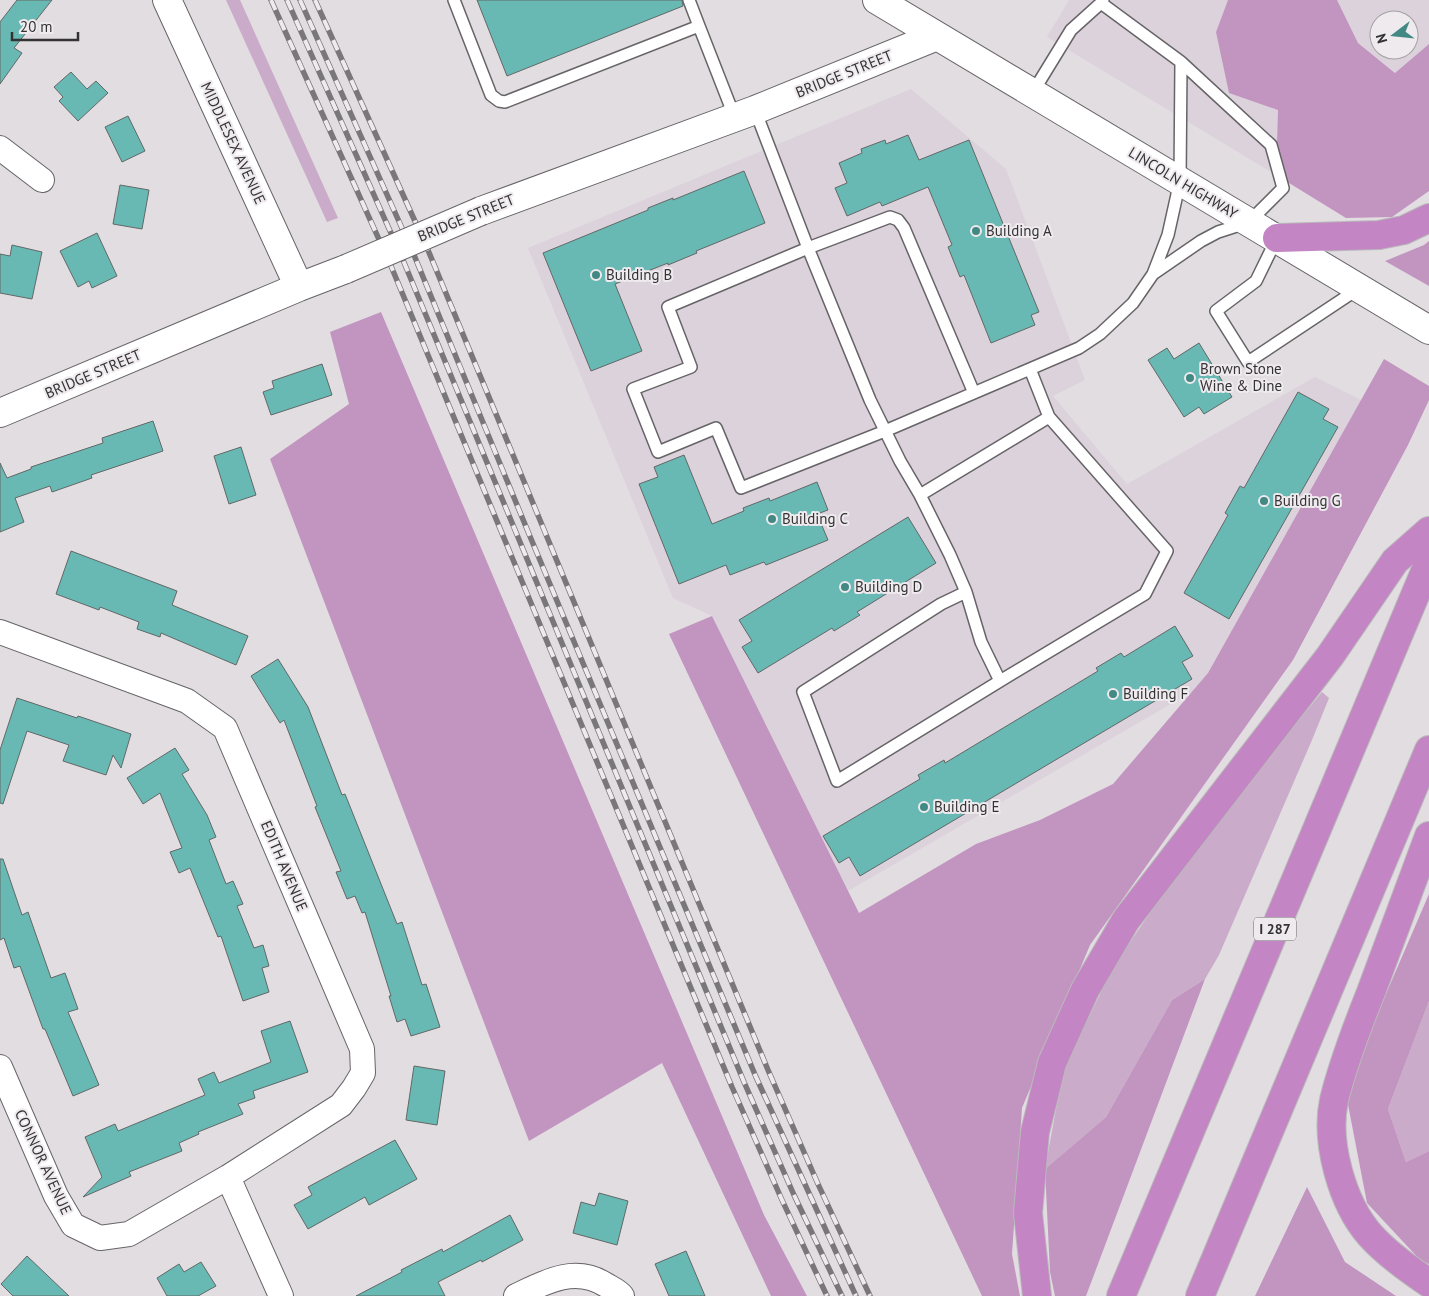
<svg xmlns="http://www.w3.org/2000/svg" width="1429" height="1296" viewBox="0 0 1429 1296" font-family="'PT Sans',sans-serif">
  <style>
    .built { fill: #dcd2dc; fill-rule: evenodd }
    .green { fill: #caabc9 }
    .forest { fill: #c295c1 }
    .building { fill: #68b9b3; stroke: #626867 }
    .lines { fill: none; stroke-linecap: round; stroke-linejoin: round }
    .service-casing { stroke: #676467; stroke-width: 14 }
    .minor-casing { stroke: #676467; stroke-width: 26 }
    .tertiary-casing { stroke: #676467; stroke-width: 30 }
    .motorway-casing { stroke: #bababa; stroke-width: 30 }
    .service { stroke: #fff; stroke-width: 11 }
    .minor { stroke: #fff; stroke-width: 24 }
    .tertiary { stroke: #fff; stroke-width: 28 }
    .motorway { stroke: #c385c3; stroke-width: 28 }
    .rail-casing { stroke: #7a777a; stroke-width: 5.5 }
    .rail { stroke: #eeeaee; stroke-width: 4; stroke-dasharray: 11; stroke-linecap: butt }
    .tertiary-bridge-casing { stroke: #676467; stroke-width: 30; stroke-linecap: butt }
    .tertiary-bridge { stroke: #fff; stroke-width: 28 }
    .poi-dot { fill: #428984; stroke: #eeeaee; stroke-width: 2 }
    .labels { text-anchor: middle; stroke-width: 4; stroke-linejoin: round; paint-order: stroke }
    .shield { fill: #eeeaee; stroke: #6c6a6c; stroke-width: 1 }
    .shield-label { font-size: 14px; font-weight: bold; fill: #343334 }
    .street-label { font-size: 15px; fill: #343334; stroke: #eeeaee }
    .poi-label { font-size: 15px; fill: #343334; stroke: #eeeaee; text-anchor: start }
  </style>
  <rect width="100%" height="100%" fill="#e1dde1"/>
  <path class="built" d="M1069,0H1228L1216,32L1278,110L1276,175L1047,37Z
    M1337,0H1429V44L1396,73L1358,43ZM1379,20H1409V50H1379Z
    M911,89L1006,169L1085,380L1053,396L1127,484L1315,377L1363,401L1208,673L1195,690L848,891L712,616L673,598L528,248Z"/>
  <path class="green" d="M226,0H240L338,218L327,222Z
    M1322,692L1329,698L1312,740L1219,955L1205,979L1172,1000L1106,1117L1045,1169L1063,1071L1112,969L1170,883L1276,748Z
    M1429,1001V1151L1406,1162L1388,1109Z"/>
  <path class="forest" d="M1228,0H1337L1358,43L1395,73L1429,44V191L1392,217L1346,218L1276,175L1278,110L1229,93L1216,32Z
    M1429,241V286L1385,261L1424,245Z
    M381,312L764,1215L807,1296H771L662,1063L529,1141L270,459L349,404L330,332Z
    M1384,359L1429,386V400L1408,445L1293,660L1090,945L1022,1108L1012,1254L1020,1296H982L669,634L712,616L859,913L976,844L1040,820L1113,784L1208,673Z
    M1429,894V1001L1388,1109L1406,1162L1429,1151V1264L1422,1262L1367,1203L1345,1089Z
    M1205,979L1086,1296H1055L1050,1272L1045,1169L1106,1117L1172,1000Z
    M1307,1187L1345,1262L1396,1296H1255Z"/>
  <path class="building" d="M17,0H52L14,48L22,53L0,84V22Z
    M477,0H682L683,6L507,76Z
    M71,72L87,89L96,81L108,93L78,121L59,101L63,97L54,87Z
    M128,116L145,151L122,162L105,127Z
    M908,135L919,160L969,140L1039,312L1031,315L1035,325L991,343L964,275L960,277L948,247L952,245L928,187L882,206L880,202L847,216L835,188L847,183L839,163L862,153L861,149L885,140L886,144Z
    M744,171L765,223L696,251L697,253L668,265V263L615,284L642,351L591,371L543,253L648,210V208L673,198V200Z
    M120,185L149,190L142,229L113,224Z
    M97,233L117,276L92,288L89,281L78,287L60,251Z
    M12,245L42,252L32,299L0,293V254L10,256Z
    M1199,343L1232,397L1204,414L1199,407L1184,417L1148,360L1167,348L1174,359Z
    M322,364L332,395L271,415L263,392L274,388L272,381Z
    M1298,392L1329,409L1323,419L1338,427L1229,619L1184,593L1228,515L1225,513L1240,486L1244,488Z
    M153,421L163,451L91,475L92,478L52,492L50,486L15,498L24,522L0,532V463L7,478L31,469V467L103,443L102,438Z
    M241,447L256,495L229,504L214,456Z
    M684,455L712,524L744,511L743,508L769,498L770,501L817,482L828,510L817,514L828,540L766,565L764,562L730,575L726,565L679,584L639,484L658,477L654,467Z
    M908,517L936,563L857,612L860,615L834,631L832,628L758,673L742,647L752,641L739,620Z
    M71,551L177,591L172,605L248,636L236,665L161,633L160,637L137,629L139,622L100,607L99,610L56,594Z
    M1175,626L1193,656L1182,662L1192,679L860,876L849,857L839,863L823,836L920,779L918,775L944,760L945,763L1098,671L1096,668L1121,653L1124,657Z
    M278,659L308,707L342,795L345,794L397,924L402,922L422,985L426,984L440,1027L411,1036L405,1019L397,1022L389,996H391L365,912L362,913L355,896L347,899L336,872L341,871L315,807L317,806L284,720L280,723L251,676Z
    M17,698L77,718L78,716L131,734L121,768L113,755L106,775L63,761L69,745L27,731L3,804L0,803V750Z
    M175,748L189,770L182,774L207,815L216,837L209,840L226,884L233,881L243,904L237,906L254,948L263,945L269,966L262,968L269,992L243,1001L221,936L218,937L190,868L179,873L170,852L182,848L160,793L143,804L127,778Z
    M0,859H3L22,915L28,912L51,978L65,973L78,1009L68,1012L99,1085L73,1096L45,1029H43L20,966L14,968L4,938L0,940Z
    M290,1021L308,1072L253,1091L255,1098L238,1104L243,1114L198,1132L199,1134L179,1143L182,1151L129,1172L131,1176L83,1197L102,1177L85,1137L115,1124L118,1131L205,1095L198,1079L214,1072L219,1083L271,1062L261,1031Z
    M414,1066L445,1071L437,1125L406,1120Z
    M395,1140L417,1179L369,1205L365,1197L308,1229L294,1205L312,1195L308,1187Z
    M599,1193L628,1201L617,1245L573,1233L581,1202L595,1206Z
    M510,1215L523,1240L482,1262L481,1260L438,1282L445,1296H356L402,1272L401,1270L442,1249L443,1252Z
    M686,1251L705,1296H669L655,1264Z
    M27,1256L69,1296H13L1,1284Z
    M201,1262L216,1286L198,1296H167L157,1278L179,1264L184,1272Z"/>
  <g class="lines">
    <defs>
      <path id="service" d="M454,0L491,95L499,101L505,102L699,26L689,0
        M699,26L735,118
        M1033,92L1071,30L1101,3
        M755,110L808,248L870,400L900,461L920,495L950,555L966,592L981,642L1000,681L1145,594L1167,551L1049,417L1030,369
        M1277,238L1256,281L1216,311L1248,362L1358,289
        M1153,274L1201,241L1218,232L1249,222L1283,188L1271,145L1181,62
        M974,393L904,228L898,220L890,217L808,248L668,307L691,367L633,389L658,452L716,428L741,488L885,431L1079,348L1100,334L1133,303L1153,274L1168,235L1180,181L1181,62L1101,3L1103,0
        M920,495L1049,417
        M966,592L941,604L803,692L837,781L1000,681"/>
      <path id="minor" d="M0,148L42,180
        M0,632L187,701L225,728L362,1049L363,1073L354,1088L341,1105L228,1177L129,1234L100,1238L73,1225L56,1196L0,1067
        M228,1177L281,1296
        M516,1296C545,1282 575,1265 606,1285C611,1288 618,1291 622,1296"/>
      <path id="tertiary" d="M167,0L299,287
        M877,0L1429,330
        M481,211L755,110L937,36
        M0,413L299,287L346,269"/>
      <path id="motorway" d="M1277,238L1379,235L1404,230L1429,218
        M1429,836C1410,888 1390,940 1371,992C1357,1027 1343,1063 1334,1100C1325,1142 1342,1203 1370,1235C1387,1254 1408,1269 1429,1283
        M1037,1296L1028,1213L1035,1132L1052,1063L1085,990L1126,920L1330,656L1395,561L1429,531
        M1121,1296L1429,562
        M1200,1296L1429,750"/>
    </defs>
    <use href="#service" class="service-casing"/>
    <use href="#minor" class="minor-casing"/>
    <use href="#tertiary" class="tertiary-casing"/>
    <use href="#motorway" class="motorway-casing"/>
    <use href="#service" class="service"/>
    <use href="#minor" class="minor"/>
    <use href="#tertiary" class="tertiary"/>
    <use href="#motorway" class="motorway"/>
    <defs>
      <path id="rail" d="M271,0L391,266L732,1087L782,1200L827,1296
        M287,0L403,260L744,1082L794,1195L842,1296
        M300,0L414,255L529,534L756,1077L856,1296
        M315,0L428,250L768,1070L818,1184L870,1296"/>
    </defs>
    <use href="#rail" class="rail-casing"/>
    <use href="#rail" class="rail"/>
    <defs>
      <path id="tertiary-bridge" d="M346,269L481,211"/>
    </defs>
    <use href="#tertiary-bridge" class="tertiary-bridge-casing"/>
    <use href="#tertiary-bridge" class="tertiary-bridge"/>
  </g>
  <g class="poi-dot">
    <circle cx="976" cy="231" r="5"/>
    <circle cx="596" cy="275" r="5"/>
    <circle cx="1190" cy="378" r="5"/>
    <circle cx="1264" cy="501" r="5"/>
    <circle cx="772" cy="519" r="5"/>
    <circle cx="845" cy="587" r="5"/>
    <circle cx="1113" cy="694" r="5"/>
    <circle cx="924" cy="807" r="5"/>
  </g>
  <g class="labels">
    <rect class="shield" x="1254" y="917.5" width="42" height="23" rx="4"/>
    <g class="shield-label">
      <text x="1275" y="934">I 287</text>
    </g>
    <g class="street-label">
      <text transform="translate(844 74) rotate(-22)" y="5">BRIDGE STREET</text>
      <text transform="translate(233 143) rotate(65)" y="5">MIDDLESEX AVENUE</text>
      <text transform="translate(1183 183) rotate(31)" y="5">LINCOLN HIGHWAY</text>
      <text transform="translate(466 218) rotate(-22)" y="5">BRIDGE STREET</text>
      <text transform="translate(93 374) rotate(-23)" y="5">BRIDGE STREET</text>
      <text transform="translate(284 866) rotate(67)" y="5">EDITH AVENUE</text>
      <text transform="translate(43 1162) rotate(65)" y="5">CONNOR AVENUE</text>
    </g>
    <g class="poi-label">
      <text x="986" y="236">Building A</text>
      <text x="606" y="280">Building B</text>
      <text x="1200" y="374">Brown Stone<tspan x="1200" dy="17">Wine &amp; Dine</tspan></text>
      <text x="1274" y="506">Building G</text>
      <text x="782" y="524">Building C</text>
      <text x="855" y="592">Building D</text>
      <text x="1123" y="699">Building F</text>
      <text x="934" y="812">Building E</text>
    </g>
  </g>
  <g transform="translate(1394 35) rotate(254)"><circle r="24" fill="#eeeaee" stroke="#a4a1a4"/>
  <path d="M0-4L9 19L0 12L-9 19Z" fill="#428984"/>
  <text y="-8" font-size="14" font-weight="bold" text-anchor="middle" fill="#343334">N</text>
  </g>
  <path d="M12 32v8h66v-8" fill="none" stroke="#343334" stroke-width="2.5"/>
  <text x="20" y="32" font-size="15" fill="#343334" stroke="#eeeaee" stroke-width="4" paint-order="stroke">20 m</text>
</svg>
